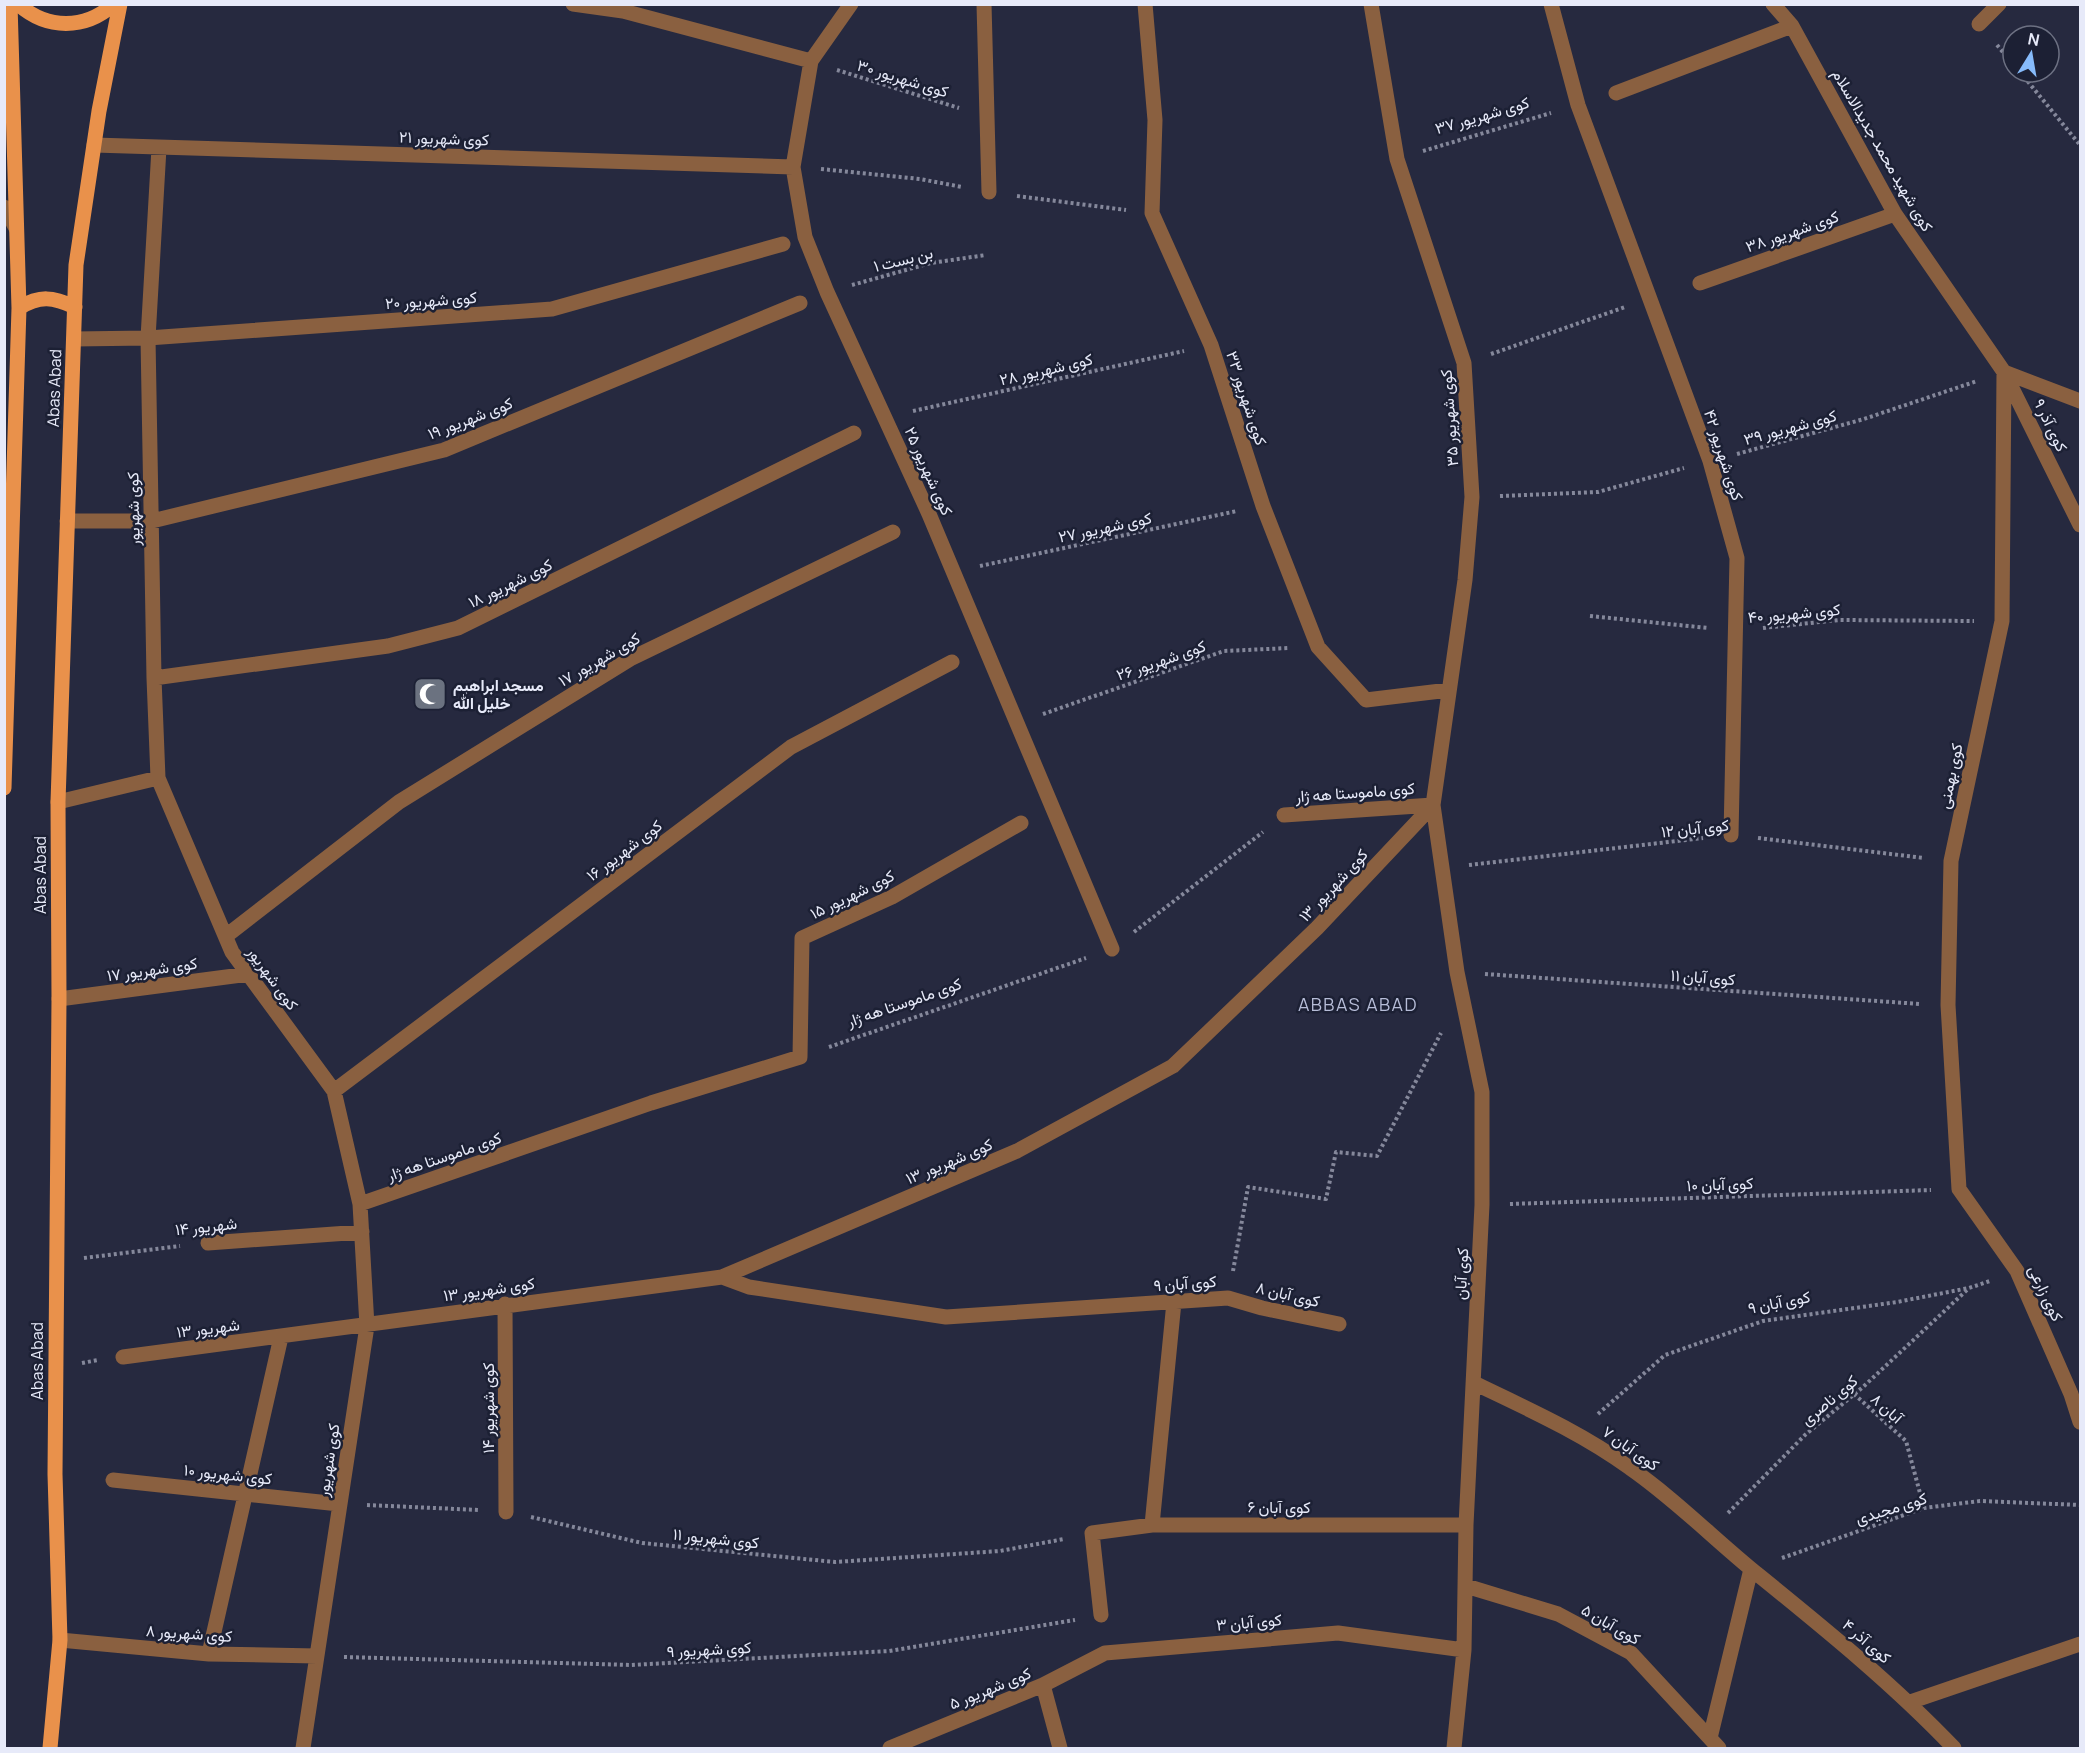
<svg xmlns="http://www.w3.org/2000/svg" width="2085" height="1753" viewBox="0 0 2085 1753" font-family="Manrope,Vazirmatn,sans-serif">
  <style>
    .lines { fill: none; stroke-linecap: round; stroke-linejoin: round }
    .path { stroke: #85889b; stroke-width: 4; stroke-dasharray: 3 3; stroke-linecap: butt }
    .minor { stroke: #8a6040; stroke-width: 15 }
    .major { stroke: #e9914b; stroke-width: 15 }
    .labels { text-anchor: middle; stroke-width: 5; stroke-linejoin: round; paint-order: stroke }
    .street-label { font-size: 16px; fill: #e7eaf9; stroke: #1c2034 }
    .poi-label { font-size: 16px; font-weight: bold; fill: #e7eaf9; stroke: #1c2034; text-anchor: start }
    .neighbourhood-label { font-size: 18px; letter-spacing: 1.5px; fill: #b7bdd8; stroke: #1c2034 }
  </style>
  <rect width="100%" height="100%" fill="#26293f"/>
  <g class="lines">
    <path class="path" d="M1997,45L2013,64
      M837,70L959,108
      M2020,72L2080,145
      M1423,151L1551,113
      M821,169L920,179L962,187
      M1017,196L1126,210
      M852,285L931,263L986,255
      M1491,354L1625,307
      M913,411L1184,351
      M1737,454L1864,419L1977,381
      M1500,496L1598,492L1684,468
      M980,566L1237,511
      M1590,616L1708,628
      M1763,628L1839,620L1974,621
      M1043,714L1224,651L1289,648
      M1758,838L1924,858
      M1469,865L1703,838
      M1134,932L1263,832
      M1485,974L1920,1004
      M829,1047L1086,958
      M1510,1204L1931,1190
      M84,1258L180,1246
      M1233,1271L1248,1187L1326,1199L1336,1152L1377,1156L1441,1033
      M82,1363L98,1360
      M1854,1394L1906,1441L1924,1508
      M1598,1414L1665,1355L1763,1321L1897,1302L1969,1288L1990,1281
      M367,1505L479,1510
      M1728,1513L1805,1435L1863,1387L1968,1289
      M531,1517L642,1543L835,1562L1000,1551L1064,1539
      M1782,1558L1924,1508L1980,1501L2080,1505
      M344,1657L631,1665L889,1651L1075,1620"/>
    <path class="minor" d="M573,4L623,11L811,61
      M851,4L811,61L793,167L805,237L827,292L929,514L1112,949
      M984,4L989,192
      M1145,4L1155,120L1152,213L1211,345L1263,506L1318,647L1366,700L1449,690
      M1371,4L1397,159L1464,363L1472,497L1465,580L1433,805L1457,972L1482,1092V1205L1466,1525L1464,1650L1454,1748
      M1551,4L1578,105L1710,461L1737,558L1731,835
      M1773,4L1792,26L1895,214L2004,372L2080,525
      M1979,24L1999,4
      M1616,93L1792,26
      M94,145L793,167
      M159,148L148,338L154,678L158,778L232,952L334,1091L360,1204L367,1326L303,1748
      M4,207L16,228
      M1700,283L1895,214
      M74,339L148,338L552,309L783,244
      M2004,372L2002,621L1951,861L1948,1005L1959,1189L2017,1271L2071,1394L2080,1422
      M2004,372L2080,401
      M67,521H152L444,450L800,303
      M154,678L388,646L458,628L854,433
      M58,802L158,778
      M1284,815L1433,805
      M226,936L399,802L630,659L893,532
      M59,999L249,974
      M334,1091L791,747L952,662
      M360,1204L651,1103L800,1057L802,938L892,897L1021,823
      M208,1243L362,1232
      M722,1277L749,1287L946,1317L1228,1298L1262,1308L1339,1324
      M505,1304L506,1512
      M123,1357L722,1277L1017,1151L1173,1066L1317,928L1433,805
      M1474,1383C1528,1409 1582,1433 1630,1468C1675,1499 1714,1539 1756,1573C1825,1629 1893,1684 1954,1748
      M113,1480L339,1504
      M1152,1525L1174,1302
      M1466,1586L1558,1614L1631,1653L1719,1748
      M1101,1615L1092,1533L1152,1525H1466
      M60,1640L209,1654L317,1656
      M209,1654L281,1337
      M1043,1685L1105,1653L1338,1633L1464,1650
      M1910,1702L2080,1644
      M1710,1738L1751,1569
      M890,1748L1043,1685L1060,1748"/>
    <path class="major" d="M18,4C47,30 85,30 114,4
      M19,308C40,295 53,297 75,307
      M4,788L19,308L10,4
      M50,1748L60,1640L55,1474L59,999L58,802L76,265L99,111L120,4"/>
  </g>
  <defs>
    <symbol id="mosque-square" viewBox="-11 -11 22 22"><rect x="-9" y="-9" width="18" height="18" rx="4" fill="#6b7280" stroke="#1c2034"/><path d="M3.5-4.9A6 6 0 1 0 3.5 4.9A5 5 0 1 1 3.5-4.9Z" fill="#fff"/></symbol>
  </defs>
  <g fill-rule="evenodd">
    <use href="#mosque-square" x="411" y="675" width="38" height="38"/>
  </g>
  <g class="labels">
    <g class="street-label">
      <text transform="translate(903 78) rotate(17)" y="6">کوی شهریور ۳۰</text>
      <text transform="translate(1482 115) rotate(-16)" y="6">کوی شهریور ۳۷</text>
      <text transform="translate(444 138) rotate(2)" y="6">کوی شهریور ۲۱</text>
      <text transform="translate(1883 150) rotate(60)" y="6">کوی شهید محمد جدیدالاسلام</text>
      <text transform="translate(1792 231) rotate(-19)" y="6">کوی شهریور ۳۸</text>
      <text transform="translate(903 259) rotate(-14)" y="6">بن بست ۱</text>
      <text transform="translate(431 300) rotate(-4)" y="6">کوی شهریور ۲۰</text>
      <text transform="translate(1046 369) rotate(-13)" y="6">کوی شهریور ۲۸</text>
      <text transform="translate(54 388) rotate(-88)" y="6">Abas Abad</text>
      <text transform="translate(1247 398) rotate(72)" y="6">کوی شهریور ۳۳</text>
      <text transform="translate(470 418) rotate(-21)" y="6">کوی شهریور ۱۹</text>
      <text transform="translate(1449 418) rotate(-94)" y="6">کوی شهریور ۳۵</text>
      <text transform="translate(2051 425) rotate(64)" y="6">کوی آذر ۹</text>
      <text transform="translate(1790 427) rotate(-15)" y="6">کوی شهریور ۳۹</text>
      <text transform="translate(1724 455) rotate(72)" y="6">کوی شهریور ۴۲</text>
      <text transform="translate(929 471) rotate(66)" y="6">کوی شهریور ۲۵</text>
      <text transform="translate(133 509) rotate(-91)" y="6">کوی شهریور</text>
      <text transform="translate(1105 527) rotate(-12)" y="6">کوی شهریور ۲۷</text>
      <text transform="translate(510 583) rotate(-26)" y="6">کوی شهریور ۱۸</text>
      <text transform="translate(1794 613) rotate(-5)" y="6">کوی شهریور ۴۰</text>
      <text transform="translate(599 659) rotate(-30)" y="6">کوی شهریور ۱۷</text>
      <text transform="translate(1161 660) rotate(-19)" y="6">کوی شهریور ۲۶</text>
      <text transform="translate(1950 776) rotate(-78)" y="6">کوی بهمنی</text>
      <text transform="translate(1355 792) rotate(-4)" y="6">کوی ماموستا هه ژار</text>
      <text transform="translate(1695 828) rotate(-6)" y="6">کوی آبان ۱۲</text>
      <text transform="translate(624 850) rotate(-37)" y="6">کوی شهریور ۱۶</text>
      <text transform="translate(40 875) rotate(-90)" y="6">Abas Abad</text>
      <text transform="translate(1333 885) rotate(-47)" y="6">کوی شهریور ۱۳</text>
      <text transform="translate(852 894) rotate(-26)" y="6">کوی شهریور ۱۵</text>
      <text transform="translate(152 969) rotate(-8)" y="6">کوی شهریور ۱۷</text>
      <text transform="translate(1703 977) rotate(4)" y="6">کوی آبان ۱۱</text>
      <text transform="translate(273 978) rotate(54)" y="6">کوی شهریور</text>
      <text transform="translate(904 1002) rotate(-19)" y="6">کوی ماموستا هه ژار</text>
      <text transform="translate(444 1156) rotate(-19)" y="6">کوی ماموستا هه ژار</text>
      <text transform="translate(949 1161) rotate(-23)" y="6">کوی شهریور ۱۳</text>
      <text transform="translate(1720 1184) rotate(-2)" y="6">کوی آبان ۱۰</text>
      <text transform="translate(206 1226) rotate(-6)" y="6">شهریور ۱۴</text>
      <text transform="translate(1461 1274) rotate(-87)" y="6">کوی آبان</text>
      <text transform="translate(1185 1283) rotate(-4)" y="6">کوی آبان ۹</text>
      <text transform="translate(489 1289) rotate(-8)" y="6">کوی شهریور ۱۳</text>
      <text transform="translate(2046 1293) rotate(65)" y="6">کوی زارعی</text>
      <text transform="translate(1288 1294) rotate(13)" y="6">کوی آبان ۸</text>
      <text transform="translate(1779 1302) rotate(-11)" y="6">کوی آبان ۹</text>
      <text transform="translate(208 1328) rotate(-7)" y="6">شهریور ۱۳</text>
      <text transform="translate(37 1361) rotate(-90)" y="6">Abas Abad</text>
      <text transform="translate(1829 1400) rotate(-40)" y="6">کوی ناصری</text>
      <text transform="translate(488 1408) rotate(-90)" y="6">کوی شهریور ۱۴</text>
      <text transform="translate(1887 1408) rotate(42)" y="6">آبان ۸</text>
      <text transform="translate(1631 1448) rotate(35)" y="6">کوی آبان ۷</text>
      <text transform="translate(328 1460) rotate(-81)" y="6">کوی شهریور</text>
      <text transform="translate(228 1474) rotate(6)" y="6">کوی شهریور ۱۰</text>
      <text x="1279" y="1513">کوی آبان ۶</text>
      <text transform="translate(1891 1508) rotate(-17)" y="6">کوی مجیدی</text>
      <text transform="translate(716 1538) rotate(6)" y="6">کوی شهریور ۱۱</text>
      <text transform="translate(1249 1622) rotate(-5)" y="6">کوی آبان ۳</text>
      <text transform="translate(1611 1624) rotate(30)" y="6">کوی آبان ۵</text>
      <text transform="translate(189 1633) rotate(4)" y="6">کوی شهریور ۸</text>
      <text transform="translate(1867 1641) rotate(41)" y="6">کوی آذر ۴</text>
      <text transform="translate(709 1649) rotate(-3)" y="6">کوی شهریور ۹</text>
      <text transform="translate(990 1688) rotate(-22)" y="6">کوی شهریور ۵</text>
    </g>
    <g class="poi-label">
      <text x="453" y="691">مسجد ابراهیم<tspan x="453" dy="18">خلیل الله</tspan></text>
    </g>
    <g class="neighbourhood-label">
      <text x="1358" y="1011">ABBAS ABAD</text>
    </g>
  </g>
  <rect width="2085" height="1753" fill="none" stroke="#e7eaf9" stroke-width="12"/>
  <g transform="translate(2031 54) rotate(11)"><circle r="28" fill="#1c2034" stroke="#6d7183" stroke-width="1.5"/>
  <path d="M0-4.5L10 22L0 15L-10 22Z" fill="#86bbfb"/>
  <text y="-9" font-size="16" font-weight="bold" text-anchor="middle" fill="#e7eaf9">N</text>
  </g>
</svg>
